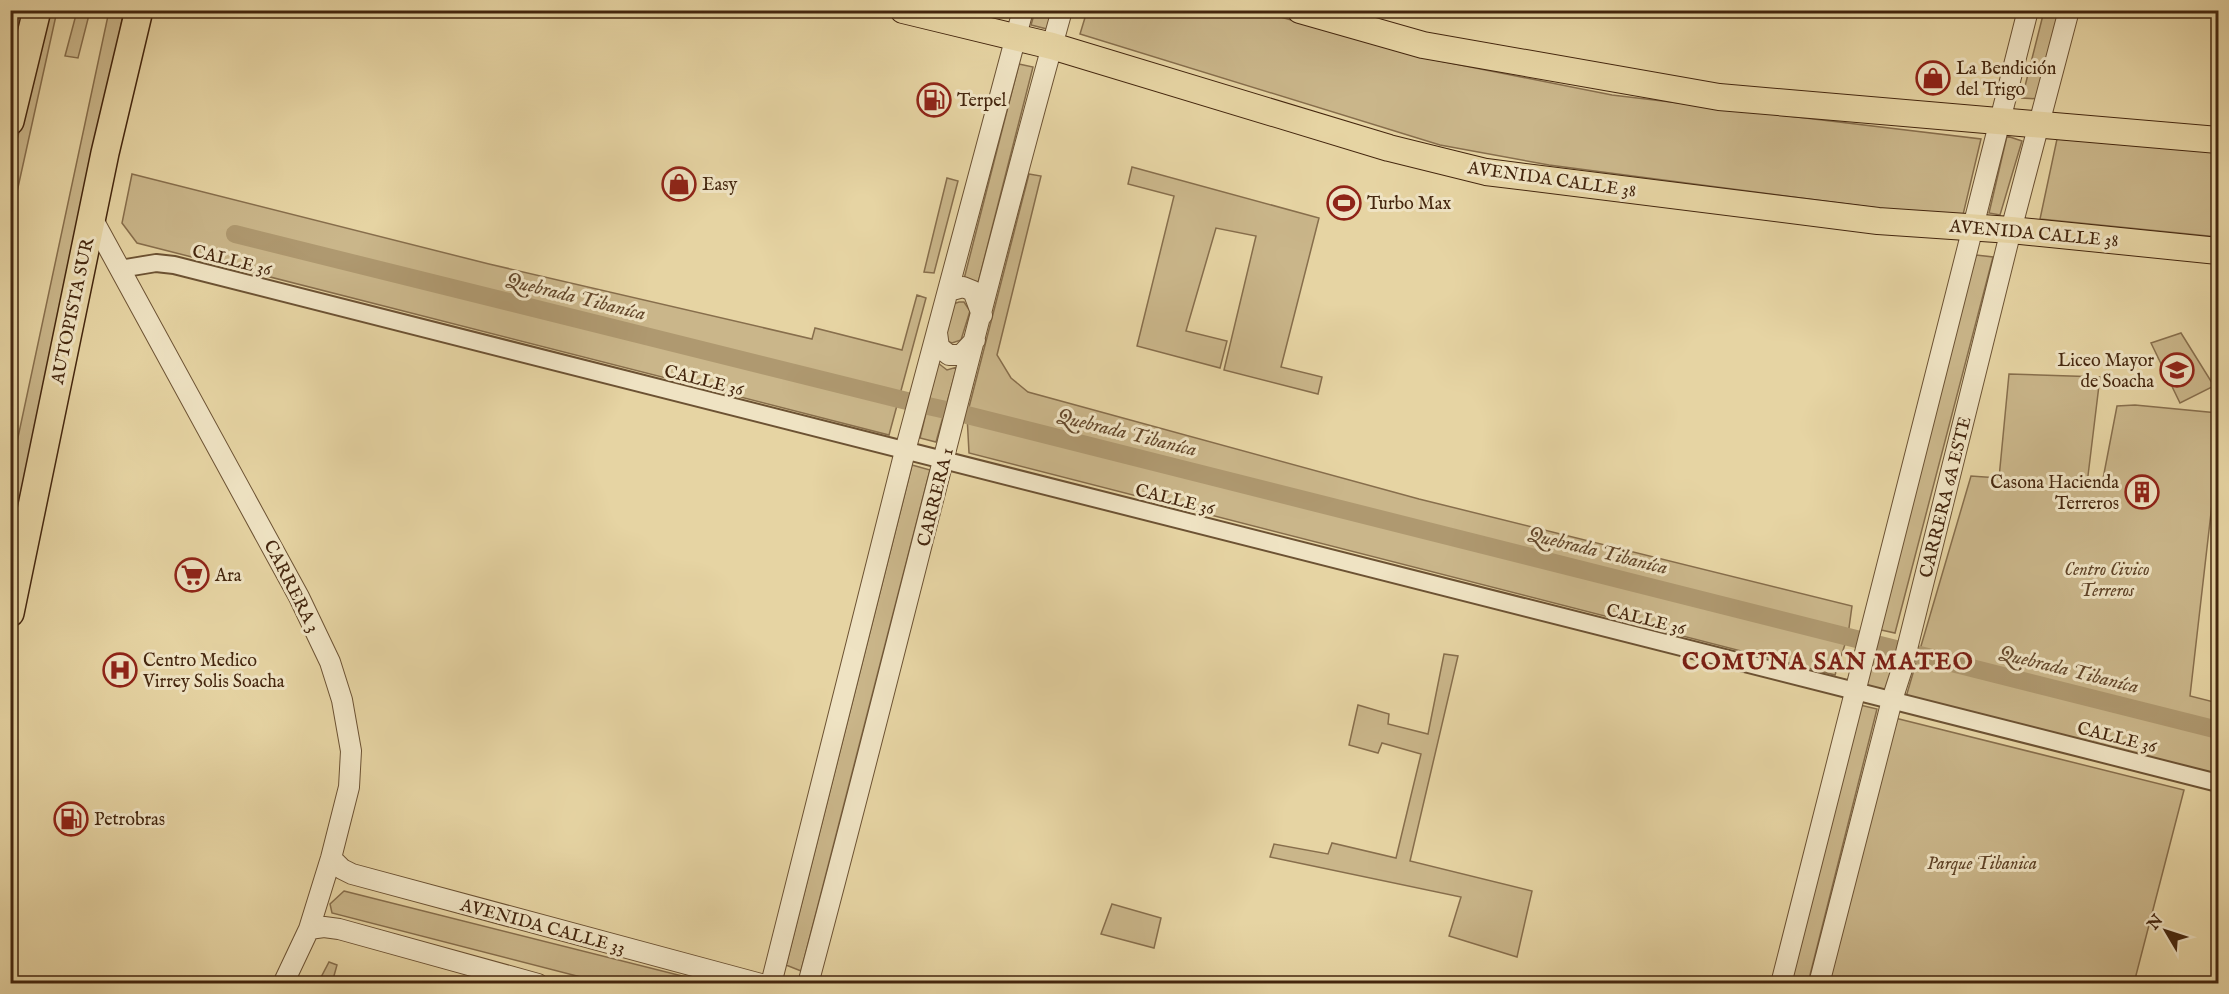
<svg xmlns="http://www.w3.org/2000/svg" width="2229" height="994" viewBox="0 0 2229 994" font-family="'IM FELL English',serif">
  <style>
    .green { fill: #cab68a; stroke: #876e4c; stroke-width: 1.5 }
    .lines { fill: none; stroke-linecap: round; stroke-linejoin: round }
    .canal { stroke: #af9970; stroke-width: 18 }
    .minor-casing { stroke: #6c5233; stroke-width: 20 }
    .tertiary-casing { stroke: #6c5233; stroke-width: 22 }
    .primary-casing { stroke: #44260e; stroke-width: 28 }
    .trunk-casing { stroke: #44260e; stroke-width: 30 }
    .minor { stroke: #efe3c3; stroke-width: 16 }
    .tertiary { stroke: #efe3c3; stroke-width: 20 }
    .primary { stroke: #e6d4a3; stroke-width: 26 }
    .trunk { stroke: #e6d4a3; stroke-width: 27 }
    .labels { text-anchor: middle; stroke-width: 6; stroke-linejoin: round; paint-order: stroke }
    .poi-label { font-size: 18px; fill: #44260e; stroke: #efe3c3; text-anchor: start }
    .street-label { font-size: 18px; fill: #44260e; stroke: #efe3c3 }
    .park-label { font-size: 18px; font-style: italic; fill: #5f4327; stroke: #efe3c3 }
    .water-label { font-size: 20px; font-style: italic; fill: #64482b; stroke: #efe3c3 }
    .district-label { font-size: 24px; font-weight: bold; letter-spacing: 1.5px; fill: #7a1f14; stroke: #efe3c3 }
  </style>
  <rect width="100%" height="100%" fill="#e6d4a3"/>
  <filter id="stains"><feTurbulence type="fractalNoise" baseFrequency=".00333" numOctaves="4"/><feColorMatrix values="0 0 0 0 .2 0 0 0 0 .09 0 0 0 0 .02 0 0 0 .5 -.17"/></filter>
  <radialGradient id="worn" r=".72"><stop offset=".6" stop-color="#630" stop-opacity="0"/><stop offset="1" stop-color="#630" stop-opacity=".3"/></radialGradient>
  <path class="green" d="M11,10L23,11L11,54L10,11Z
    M49,11H57L11,219V164Z
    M77,11H90L78,58L65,56Z
    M109,11H124L11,558V470Z
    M1035,11H1052L1047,29L1031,25Z
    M1087,11H1260L1420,57L1612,95L1981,139L1962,219L1549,165L1440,145L1080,34Z
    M2044,11H2064L2041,99L2022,98Z
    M1019,64L1033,67L978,283L964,279Z
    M2007,136L2022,141L2000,215L1989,213Z
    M2057,139L2218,151V237L2040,219Z
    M1132,167L1319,218L1281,367L1322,377L1318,394L1224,370L1256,236L1216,228L1186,331L1227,341L1220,368L1137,346L1174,196L1128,184Z
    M132,174L489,264L812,339L815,328L902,350L917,295L926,298L889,435L137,243L122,223Z
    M1029,174L1041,176L997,355L1011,378L1028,392L1419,499L1852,606L1848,635L1835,675L969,453L967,415Z
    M947,178L958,181L934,273L924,272Z
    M1976,255L1993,257L1895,633L1872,628Z
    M959,302H964L970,311L961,340L952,343L947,341L945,335L953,304Z
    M2181,333L2214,386L2180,403L2151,343Z
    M938,363L947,370L957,367L936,442L920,438Z
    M2009,374L2100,377L2087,484H2102L2117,406L2135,405L2218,413L2215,478L2190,696L2218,703V775L1906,697L1971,476L1999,478Z
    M912,465L930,470L801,971L786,965Z
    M1875,651L1899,657L1890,692L1866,685Z
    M1444,654L1458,656L1410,861L1532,891L1517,957L1449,936L1461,897L1270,857L1274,844L1328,854L1332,843L1396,858L1421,754L1382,743L1378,753L1349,745L1358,705L1389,714L1388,724L1428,734Z
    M1860,705L1877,709L1808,983L1791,984Z
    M1895,718L2184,790L2134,983L1828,984Z
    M344,891L710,983H604L332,913L330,904Z
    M1112,904L1161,918L1154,948L1101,934Z
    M329,962L337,965L332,983H318Z"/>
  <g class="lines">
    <path class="canal" d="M235,234L907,401
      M928,406L946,410
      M967,415L2218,730"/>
    <defs>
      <path id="minor" d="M120,269L156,263L174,265L2218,783"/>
      <path id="tertiary" d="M91,216L299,597L330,662L342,700L351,751L349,787L331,858L309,929L283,984
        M948,291L963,287L973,291L982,315
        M937,333L939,347L949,355H961L975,340
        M331,858L342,869L352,874L761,984
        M309,929L324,927L339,929L538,984
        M771,984L905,451L1023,10
        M808,984C895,660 972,333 1062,10
        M1781,984L2028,10
        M1819,984L1892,700L1902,669L2011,230L2069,10"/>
      <path id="primary" d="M903,10L1052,46L1389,148L1486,172L1878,221L2011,230L2218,251
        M1300,10L1423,45L1719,97L2218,140"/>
      <path id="trunk" d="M10,121L37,10
        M10,613L105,153L139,10"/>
    </defs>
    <use href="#minor" class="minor-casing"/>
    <use href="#tertiary" class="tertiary-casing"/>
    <use href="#primary" class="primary-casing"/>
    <use href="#trunk" class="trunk-casing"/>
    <use href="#minor" class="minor"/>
    <use href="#tertiary" class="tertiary"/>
    <use href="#primary" class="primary"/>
    <use href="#trunk" class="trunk"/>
  </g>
  <defs>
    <symbol id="shop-ring" viewBox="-11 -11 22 22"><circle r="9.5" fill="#efe3c3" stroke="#8f2418" stroke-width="1.5"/><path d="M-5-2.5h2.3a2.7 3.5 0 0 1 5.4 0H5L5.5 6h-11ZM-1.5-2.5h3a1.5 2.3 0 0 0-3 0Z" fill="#8f2418"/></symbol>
    <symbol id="fuel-ring" viewBox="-11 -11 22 22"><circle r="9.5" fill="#efe3c3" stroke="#8f2418" stroke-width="1.5"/><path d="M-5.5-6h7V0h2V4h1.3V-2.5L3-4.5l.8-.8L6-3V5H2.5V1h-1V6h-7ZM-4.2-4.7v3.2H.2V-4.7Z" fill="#8f2418"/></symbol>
    <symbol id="stadium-ring" viewBox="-11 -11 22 22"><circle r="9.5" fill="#efe3c3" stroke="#8f2418" stroke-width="1.5"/><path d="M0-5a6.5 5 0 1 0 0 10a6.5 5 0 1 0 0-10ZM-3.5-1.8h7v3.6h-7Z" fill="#8f2418"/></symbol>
    <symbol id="school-ring" viewBox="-11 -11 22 22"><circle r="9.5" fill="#efe3c3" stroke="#8f2418" stroke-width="1.5"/><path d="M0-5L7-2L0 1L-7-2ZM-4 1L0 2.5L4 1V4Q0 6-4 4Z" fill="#8f2418"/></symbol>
    <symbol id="building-ring" viewBox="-11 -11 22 22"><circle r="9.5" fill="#efe3c3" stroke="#8f2418" stroke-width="1.5"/><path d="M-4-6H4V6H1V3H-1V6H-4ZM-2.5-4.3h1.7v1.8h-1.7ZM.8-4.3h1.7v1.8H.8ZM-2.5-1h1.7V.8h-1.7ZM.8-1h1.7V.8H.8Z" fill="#8f2418"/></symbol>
    <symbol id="supermarket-ring" viewBox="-11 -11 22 22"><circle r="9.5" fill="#efe3c3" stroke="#8f2418" stroke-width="1.5"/><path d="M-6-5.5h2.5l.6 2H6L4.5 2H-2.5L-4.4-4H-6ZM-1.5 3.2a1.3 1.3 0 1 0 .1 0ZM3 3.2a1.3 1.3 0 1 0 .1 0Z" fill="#8f2418"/></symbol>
    <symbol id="hospital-ring" viewBox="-11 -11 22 22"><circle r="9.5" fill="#efe3c3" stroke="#8f2418" stroke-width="1.5"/><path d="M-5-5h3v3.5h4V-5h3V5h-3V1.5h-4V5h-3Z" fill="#8f2418"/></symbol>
  </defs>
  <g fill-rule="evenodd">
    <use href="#shop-ring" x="1914" y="59" width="38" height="38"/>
    <use href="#fuel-ring" x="915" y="81" width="38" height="38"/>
    <use href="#shop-ring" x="660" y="165" width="38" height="38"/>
    <use href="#stadium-ring" x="1325" y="184" width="38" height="38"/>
    <use href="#school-ring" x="2158" y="351" width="38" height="38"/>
    <use href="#building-ring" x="2123" y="473" width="38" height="38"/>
    <use href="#supermarket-ring" x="173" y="556" width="38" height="38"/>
    <use href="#hospital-ring" x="101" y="651" width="38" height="38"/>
    <use href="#fuel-ring" x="52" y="800" width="38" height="38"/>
  </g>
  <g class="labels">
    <g class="poi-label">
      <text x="1956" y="74">La Bendición<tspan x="1956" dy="21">del Trigo</tspan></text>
      <text x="957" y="106">Terpel</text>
      <text x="702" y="190">Easy</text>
      <text x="1367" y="209">Turbo Max</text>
      <text x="2154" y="366" text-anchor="end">Liceo Mayor<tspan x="2154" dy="21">de Soacha</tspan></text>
      <text x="2119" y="488" text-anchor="end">Casona Hacienda<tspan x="2119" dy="21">Terreros</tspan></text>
      <text x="215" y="581">Ara</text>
      <text x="143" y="666">Centro Medico<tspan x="143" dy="21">Virrey Solis Soacha</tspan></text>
      <text x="94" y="825">Petrobras</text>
    </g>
    <g class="street-label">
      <text transform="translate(1552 179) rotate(8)" y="6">AVENIDA CALLE 38</text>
      <text transform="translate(2034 233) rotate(5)" y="6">AVENIDA CALLE 38</text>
      <text transform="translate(232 260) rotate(14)" y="6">CALLE 36</text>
      <text transform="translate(72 311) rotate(-78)" y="6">AUTOPISTA SUR</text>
      <text transform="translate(704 380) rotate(14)" y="6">CALLE 36</text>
      <text transform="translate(935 497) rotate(-76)" y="6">CARRERA 1</text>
      <text transform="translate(1945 497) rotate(-76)" y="6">CARRERA 6A ESTE</text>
      <text transform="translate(1175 499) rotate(14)" y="6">CALLE 36</text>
      <text transform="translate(292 586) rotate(63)" y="6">CARRERA 3</text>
      <text transform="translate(1646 619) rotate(14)" y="6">CALLE 36</text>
      <text transform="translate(2117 737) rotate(14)" y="6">CALLE 36</text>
      <text transform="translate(543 926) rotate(15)" y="6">AVENIDA CALLE 33</text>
    </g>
    <g class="park-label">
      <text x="2107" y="575">Centro Civico<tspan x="2107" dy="21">Terreros</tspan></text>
      <text x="1982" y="869">Parque Tibanica</text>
    </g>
    <g class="water-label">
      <text transform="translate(576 296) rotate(14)" y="7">Quebrada Tibaníca</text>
      <text transform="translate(1127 432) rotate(14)" y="7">Quebrada Tibaníca</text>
      <text transform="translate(1598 550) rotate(14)" y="7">Quebrada Tibaníca</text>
      <text transform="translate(2069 669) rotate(14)" y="7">Quebrada Tibaníca</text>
    </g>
    <g class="district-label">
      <text x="1828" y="669">COMUNA SAN MATEO</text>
    </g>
  </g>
  <rect width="2229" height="994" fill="none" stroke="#e6d4a3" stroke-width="36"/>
  <rect x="12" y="12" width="2205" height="970" fill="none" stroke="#44260e" stroke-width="3"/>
  <rect x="18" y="18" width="2193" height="958" fill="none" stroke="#44260e" stroke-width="1.5"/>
  <g transform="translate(2166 931) rotate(309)" stroke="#efe3c3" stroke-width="4.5" paint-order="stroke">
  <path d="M0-4.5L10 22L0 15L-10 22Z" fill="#44260e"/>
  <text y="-9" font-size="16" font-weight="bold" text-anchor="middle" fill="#44260e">N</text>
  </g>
  <rect width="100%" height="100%" filter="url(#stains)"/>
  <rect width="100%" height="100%" fill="url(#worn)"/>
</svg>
